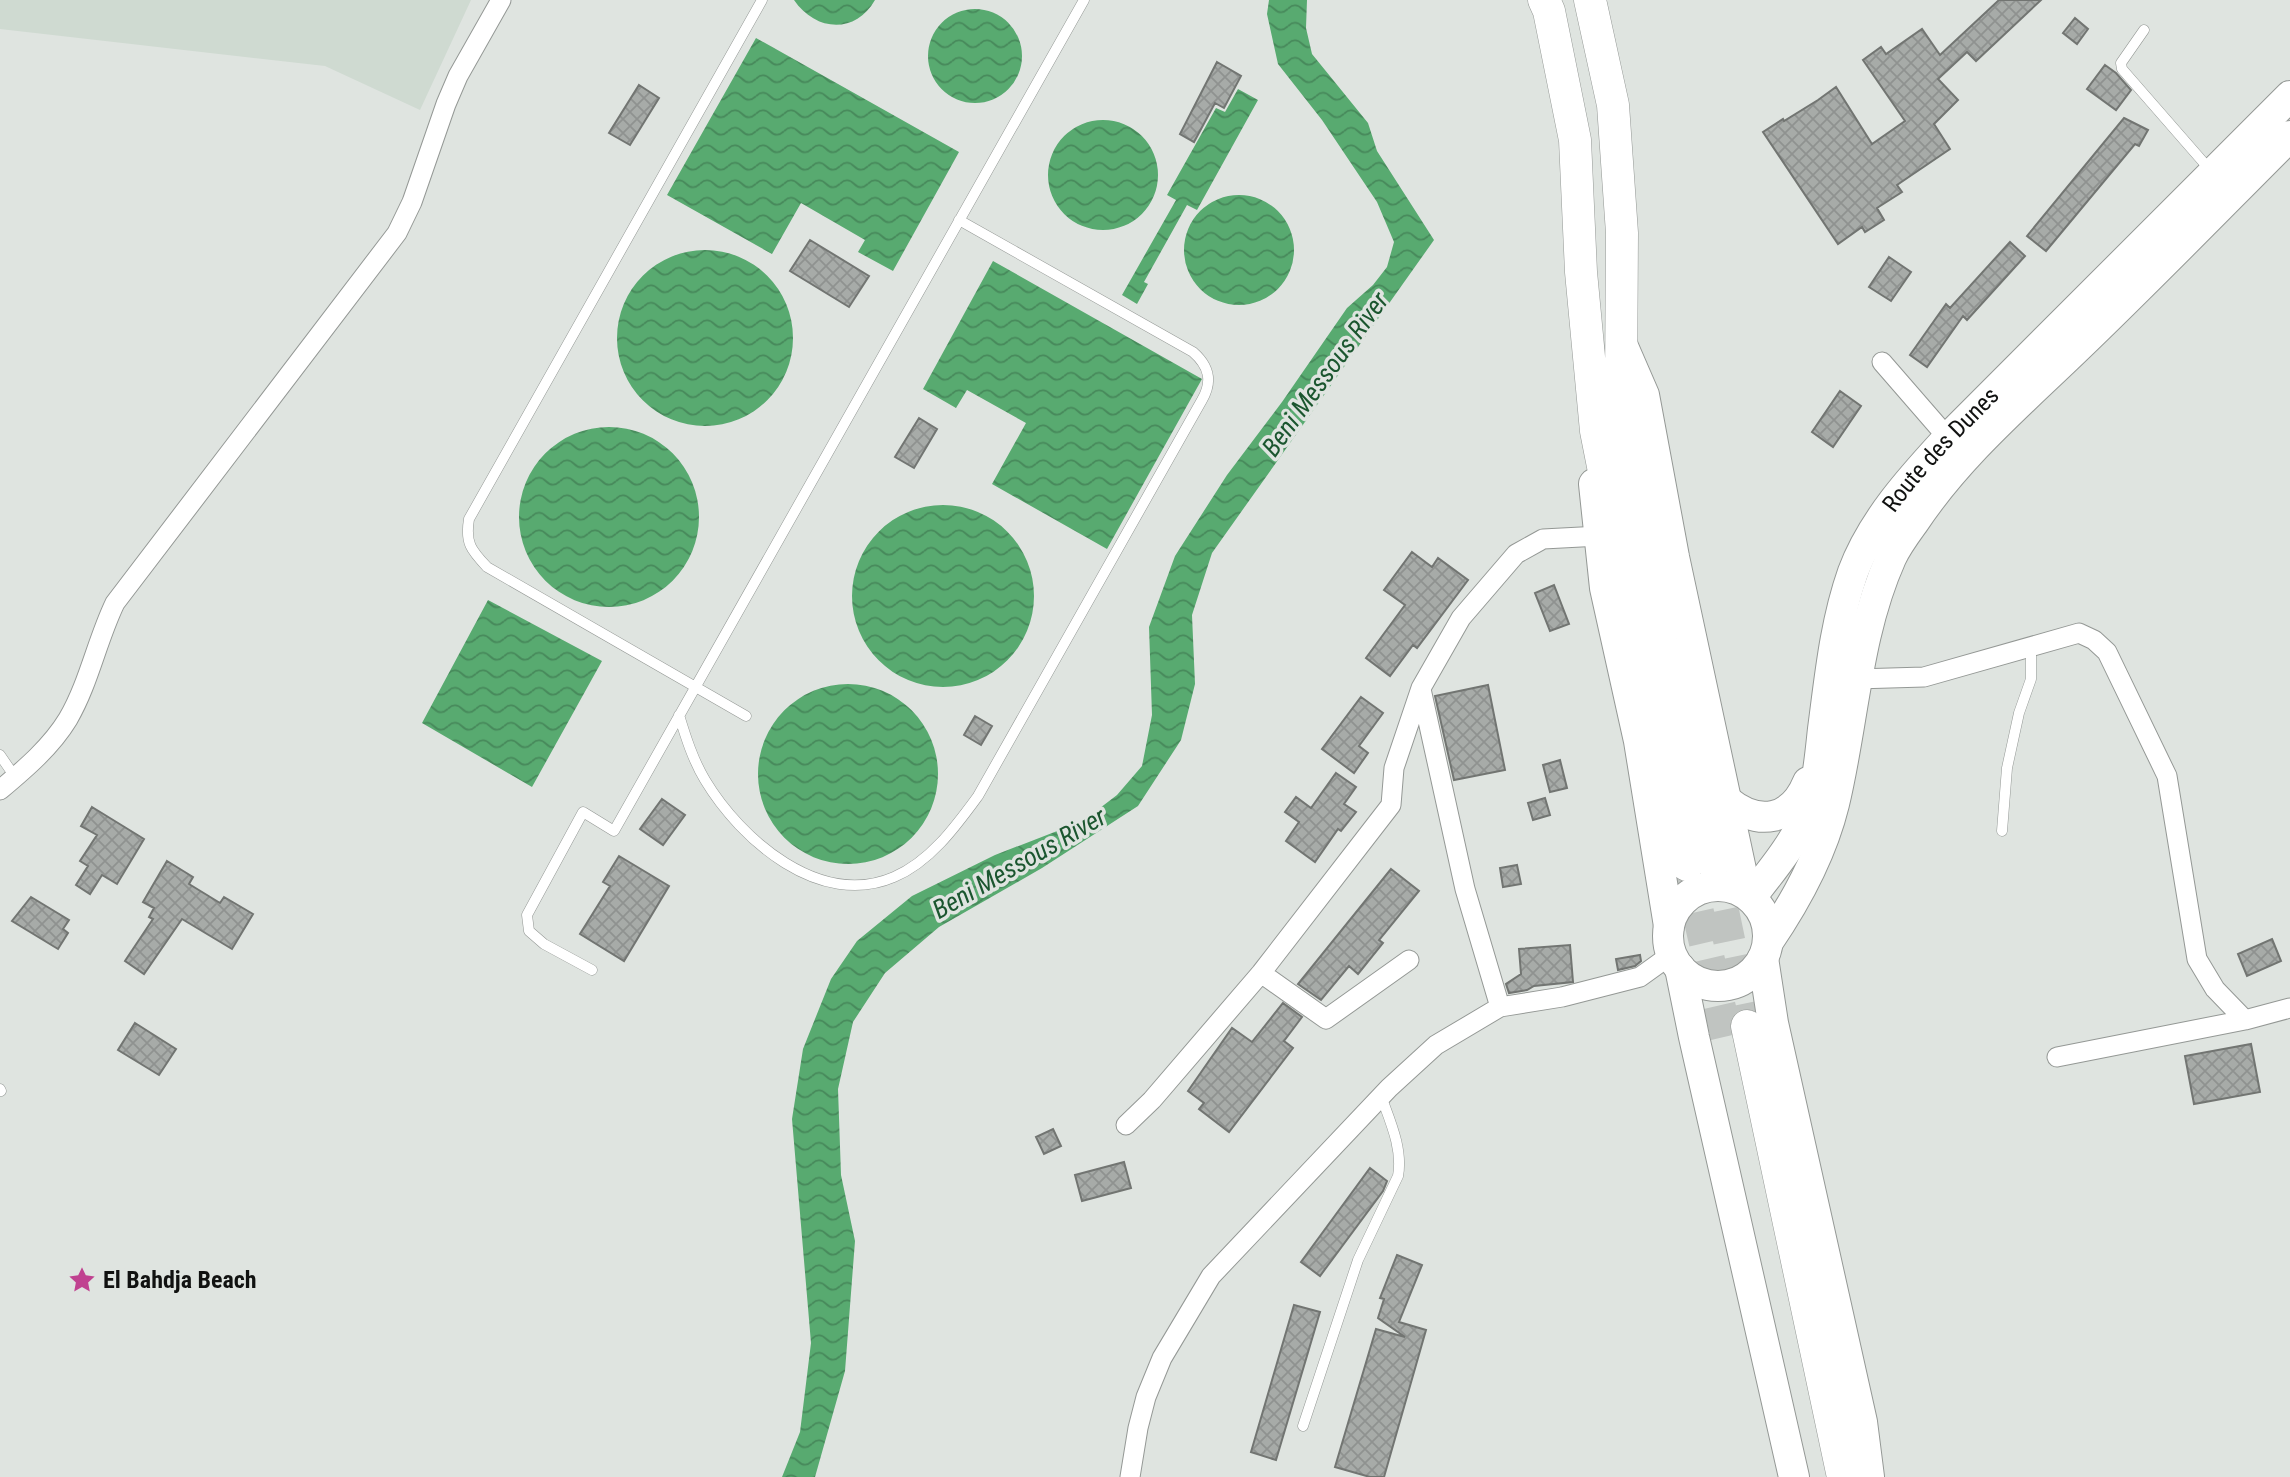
<svg xmlns="http://www.w3.org/2000/svg" width="2290" height="1477" viewBox="0 0 2290 1477" font-family="'Roboto Condensed',sans-serif">
  <style>
    .built { fill: #cfdad1 }
    .water { fill: url(#water-waves) }
    .building { fill: url(#building-cross-hatch); stroke: #727572; stroke-width: 2 }
    .lines { fill: none; stroke-linecap: round; stroke-linejoin: round }
    .trunk-tunnel { stroke: #c0c4c1; stroke-width: 32; stroke-dasharray: 32 16; stroke-linecap: butt }
    .service-casing { stroke: #949895; stroke-width: 11 }
    .minor-casing { stroke: #949895; stroke-width: 21 }
    .primary-casing { stroke: #949895; stroke-width: 32 }
    .trunk-casing { stroke: #949895; stroke-width: 33 }
    .service { stroke: #fff; stroke-width: 10 }
    .minor { stroke: #fff; stroke-width: 19 }
    .primary { stroke: #fff; stroke-width: 30 }
    .trunk { stroke: #fff; stroke-width: 32 }
    .labels { text-anchor: middle; stroke-width: 7; stroke-linejoin: round; paint-order: stroke }
    .street-label { font-size: 24px; fill: #111211; stroke: #dfe4e0 }
    .poi-label { font-size: 24px; font-weight: bold; fill: #111211; stroke: #dfe4e0; text-anchor: start }
    .water-label { font-size: 26px; font-style: italic; fill: #1b562f; stroke: #dfe4e0 }
  </style>
  <defs>
    <pattern id="water-waves" width="16" height="10" patternUnits="userSpaceOnUse" patternTransform="scale(1.75)"><rect width="16" height="10" fill="#58aa70"/><path d="M0 5q4-4 8 0t8 0" fill="none" stroke="#47895b"/></pattern>
    <pattern id="building-cross-hatch" width="8" height="8" patternUnits="userSpaceOnUse" patternTransform="scale(1.75)"><rect width="8" height="8" fill="#a7aba8"/><path d="M0 0l8 8M0 8l8-8" fill="none" stroke="#8f9290"/></pattern>
  </defs>
  <rect width="100%" height="100%" fill="#dfe4e0"/>
  <path class="built" d="M0,0H471L420,110L325,66L0,29Z"/>
  <path class="water" d="M794,0H875C855,35 815,31 794,0Z
    M1269,0H1307L1306,28L1312,54L1368,123L1377,151L1434,240L1212,553L1192,615L1195,684L1181,740L1138,806L1042,868L939,927L885,973L853,1022L838,1089L841,1175L855,1241L845,1371L815,1477H782L800,1432L811,1343L792,1119L803,1049L831,979L857,941L912,896L995,855L1083,821L1117,795L1142,766L1152,715L1149,627L1175,556L1227,475L1282,402L1347,308L1373,285L1387,267L1394,242L1377,202L1322,120L1278,64L1267,14Z
    M928 56a47 47 0 1 1 94 0a47 47 0 1 1-94 0Z
    M756,38L959,152L893,271L858,252L865,240L801,203L772,254L667,195Z
    M1238,89L1258,100L1197,210L1187,205L1144,282L1148,284L1137,304L1122,295L1176,200L1167,195L1216,108L1225,112Z
    M1048 175a55 55 0 1 1 110 0a55 55 0 1 1-110 0Z
    M1184 250a55 55 0 1 1 110 0a55 55 0 1 1-110 0Z
    M617 338a88 88 0 1 1 176 0a88 88 0 1 1-176 0Z
    M993,261L1202,379L1107,549L992,484L1026,423L967,390L956,408L923,389Z
    M519 517a90 90 0 1 1 180 0a90 90 0 1 1-180 0Z
    M852 596a91 91 0 1 1 182 0a91 91 0 1 1-182 0Z
    M488,600L602,661L532,787L422,723Z
    M758 774a90 90 0 1 1 180 0a90 90 0 1 1-180 0Z"/>
  <path class="building" d="M1999,0H2041L1976,61L1967,52L1938,79L1958,100L1934,124L1950,149L1897,185L1902,192L1877,208L1884,220L1865,232L1862,227L1838,244L1763,132L1783,119L1784,121L1818,100L1836,87L1872,144L1905,121L1863,60L1881,47L1886,54L1922,29L1940,55Z
    M2075,18L2088,29L2077,44L2063,33Z
    M1217,62L1241,76L1224,108L1215,103L1194,142L1180,134Z
    M2105,65L2116,73L2131,90L2116,110L2087,89Z
    M639,85L659,98L630,145L609,133Z
    M2124,118L2148,130L2139,146L2135,144L2046,251L2027,236Z
    M810,240L869,276L849,307L790,271Z
    M2010,242L2025,256L1967,320L1963,316L1927,367L1910,355L1946,304L1950,308Z
    M1889,257L1911,272L1891,301L1869,287Z
    M1840,391L1861,406L1833,447L1812,432Z
    M919,418L937,429L914,468L895,457Z
    M1412,552L1432,567L1438,558L1468,580L1417,648L1413,645L1390,676L1366,658L1405,605L1384,590Z
    M1554,585L1569,624L1550,631L1535,593Z
    M1488,685L1505,770L1454,780L1435,696Z
    M1361,697L1383,713L1359,746L1368,753L1354,773L1322,749Z
    M975,716L992,726L981,745L964,735Z
    M1560,760L1567,788L1550,792L1543,765Z
    M1336,773L1356,787L1344,804L1356,812L1341,831L1338,829L1315,862L1286,841L1299,822L1285,812L1296,797L1311,808Z
    M1545,798L1550,815L1533,820L1528,803Z
    M662,799L685,815L663,845L640,829Z
    M92,807L144,839L117,884L102,875L90,894L76,885L88,866L80,861L97,835L81,826Z
    M619,856L669,886L624,961L580,934L610,886L603,882Z
    M167,861L193,877L189,884L220,903L224,897L253,914L232,949L182,919L144,974L125,961L153,919L149,917L154,908L143,902Z
    M1517,865L1521,884L1503,887L1500,868Z
    M1391,869L1419,891L1379,940L1383,943L1358,974L1349,966L1321,1000L1298,984Z
    M31,897L69,920L63,929L68,933L58,949L12,921Z
    M2272,939L2281,961L2247,976L2238,954Z
    M1570,945L1573,982L1534,986L1527,990L1509,993L1506,984L1521,974L1519,949Z
    M1640,955L1641,961L1635,966L1618,970L1616,959Z
    M1283,1003L1302,1017L1284,1041L1293,1048L1229,1132L1199,1109L1204,1103L1188,1091L1232,1028L1252,1042Z
    M135,1023L176,1049L159,1075L118,1050Z
    M2251,1044L2260,1092L2194,1104L2185,1056Z
    M1053,1129L1061,1146L1044,1154L1036,1137Z
    M1124,1162L1131,1188L1082,1201L1075,1175Z
    M1370,1168L1387,1181L1383,1191L1320,1276L1301,1262Z
    M1397,1255L1422,1265L1399,1322L1426,1330L1384,1477H1370L1335,1467L1376,1329L1405,1337L1378,1318L1384,1299L1380,1298Z
    M1294,1305L1320,1312L1276,1460L1251,1452Z"/>
  <g class="lines">
    <path class="trunk-tunnel" d="M1713,863L1747,1026
      M1687,865L1727,1038"/>
    <defs>
      <path id="service" d="M2144,30L2121,63L2122,69L2211,171
        M679,715C686,738 693,760 705,780C741,840 820,909 894,877C930,862 956,826 978,796L1202,400C1213,381 1209,366 1193,352L959,220
        M746,716L487,567C471,550 465,543 469,519L762,0
        M0,755L15,777
        M2002,831L2007,768L2019,713L2031,679V646
        M592,970L544,944L529,931L527,915L583,812L614,831L1084,0
        M0,1089L1,1091
        M1303,1426L1358,1260L1398,1176C1403,1149 1390,1121 1381,1096"/>
      <path id="minor" d="M1882,362L1948,438
        M1856,679L1924,677L2079,633L2094,640L2107,652L2167,776L2197,959L2215,989L2245,1020
        M1421,689L1465,889L1500,1007
        M0,790C25,769 51,747 68,719C89,683 97,640 115,603L397,233L412,202L446,104L458,76L501,0
        M1261,973L1326,1019L1409,960
        M2057,1057L2245,1020L2290,1008
        M1126,1125L1152,1100L1261,973L1391,805L1394,768L1421,688L1461,618L1516,554L1543,539L1600,536
        M1130,1477L1138,1428L1146,1397L1162,1358L1211,1276L1389,1088L1436,1045L1500,1007L1562,997L1640,977L1672,954"/>
      <g id="primary">
        <path d="M1621,342L1644,395L1674,557L1746,893"/>
        <path d="M1594,484L1605,588L1639,741L1669,926"/>
        <path d="M1727,801C1759,827 1792,821 1808,782"/>
        <circle cx="1718" cy="936" r="50"/>
        <path id="s1" d="M1751,897C1773,869 1796,842 1809,808C1818,783 1820,756 1823,729C1830,676 1835,623 1853,572C1872,521 1911,478 1948,438L2290,96"/>
        <path d="M1768,942C1796,901 1822,853 1834,804C1854,721 1856,636 1891,558C1897,545 1906,533 1914,522C1958,456 2019,404 2076,349C2149,279 2219,207 2290,136"/>
        <path d="M1763,958L1773,1023L1862,1422L1869,1477"/>
        <path d="M1680,968L1694,1037L1794,1477"/>
      </g>
      <path id="trunk" d="M1544,0L1549,11L1575,140L1581,272L1596,431L1640,653L1687,865
        M1590,0L1613,105L1622,233L1621,391L1661,641L1713,863
        M1747,1026L1843,1477"/>
    </defs>
    <use href="#service" class="service-casing"/>
    <use href="#minor" class="minor-casing"/>
    <use href="#primary" class="primary-casing"/>
    <use href="#trunk" class="trunk-casing"/>
    <use href="#service" class="service"/>
    <use href="#minor" class="minor"/>
    <use href="#primary" class="primary"/>
    <use href="#trunk" class="trunk"/>
  </g>
  <defs>
    <symbol id="sight-bare" viewBox="-9 -9 18 18"><path d="M0-6L1.8-2.2L6-1.7L2.9 1.2L3.7 5.4L0 3.3L-3.7 5.4L-2.9 1.2L-6-1.7L-1.8-2.2Z" fill="#c04290" stroke="#dfe4e0" stroke-width="2.5" paint-order="stroke"/></symbol>
  </defs>
  <g fill-rule="evenodd">
    <use href="#sight-bare" x="63" y="1261" width="38" height="38"/>
  </g>
  <g class="labels">
    <g class="street-label">
      <text dy="8" stroke="none"><textPath href="#s1" startOffset="499">Route des Dunes</textPath></text>
    </g>
    <g class="poi-label">
      <text x="103" y="1288">El Bahdja Beach</text>
    </g>
    <g class="water-label">
      <text transform="translate(1325 374) rotate(-54)" y="9">Beni Messous River</text>
      <text transform="translate(1019 863) rotate(-30)" y="9">Beni Messous River</text>
    </g>
  </g>
</svg>
